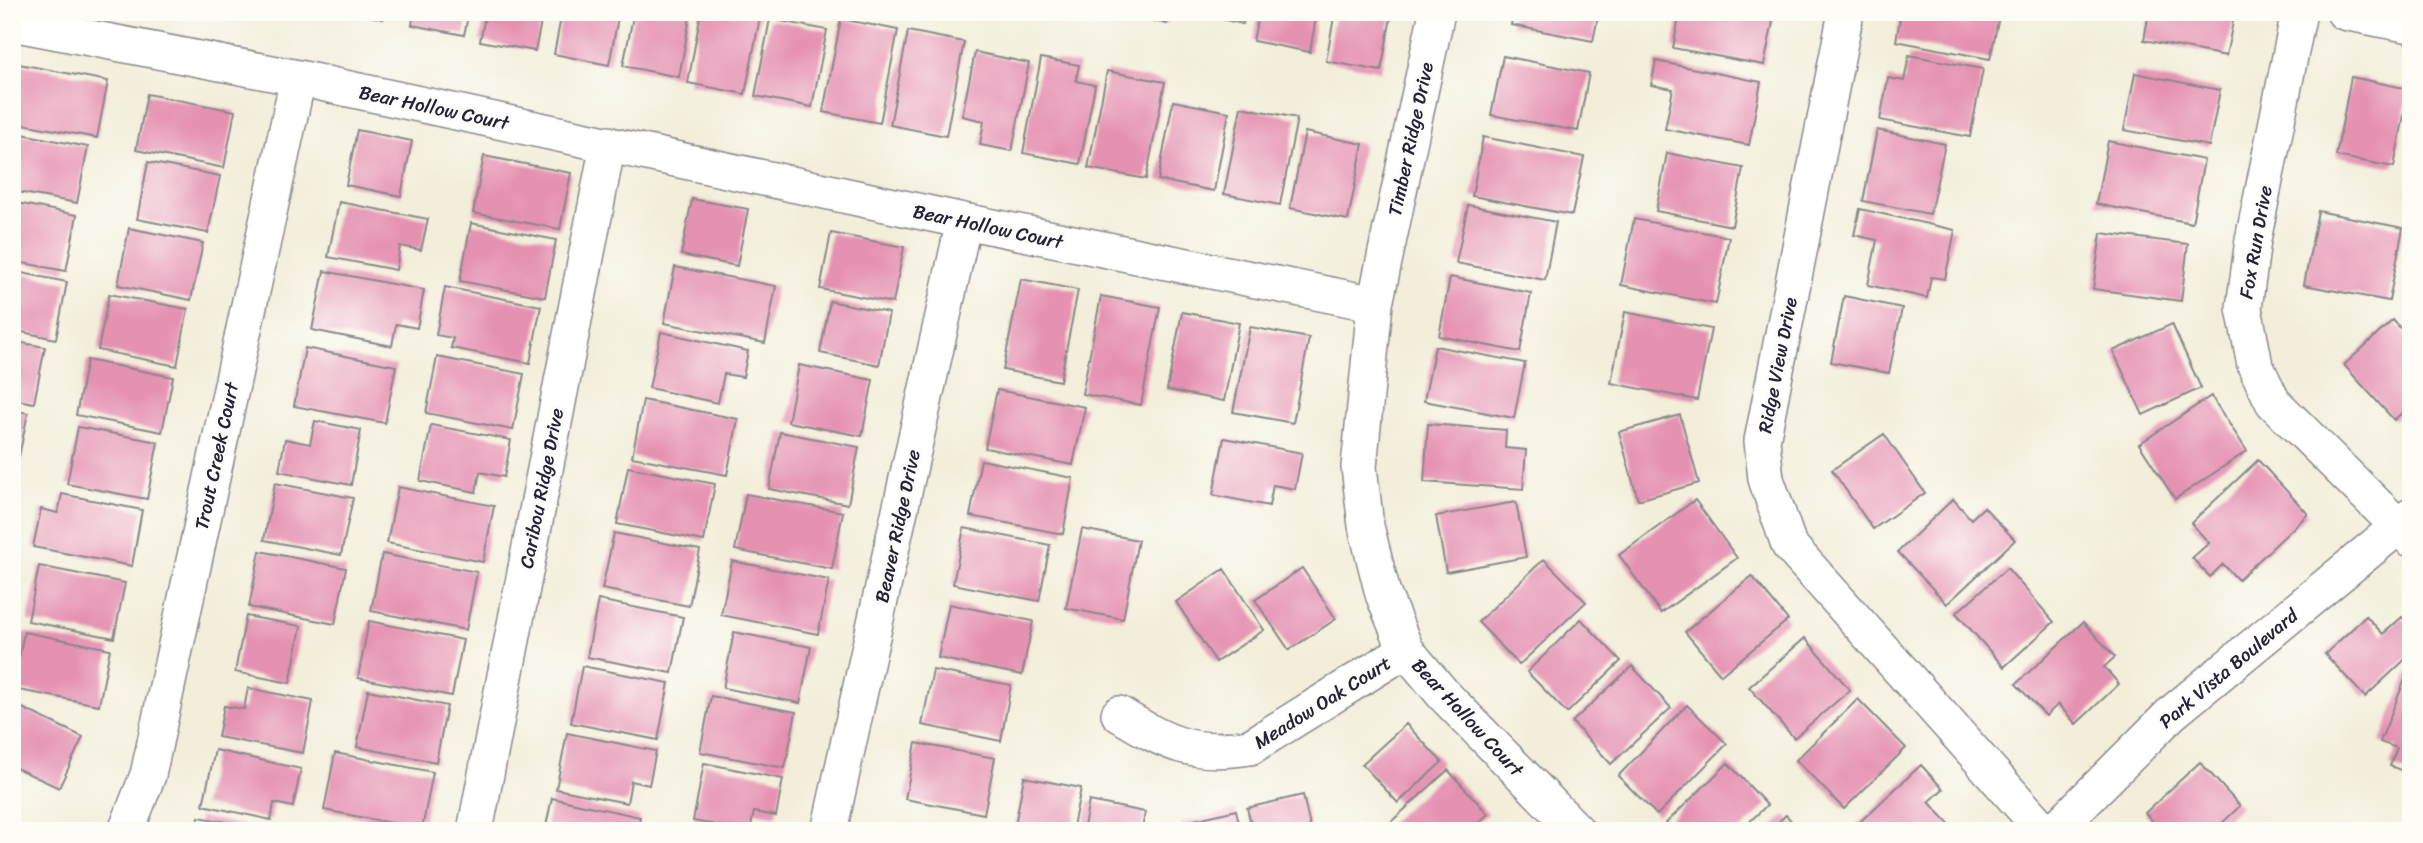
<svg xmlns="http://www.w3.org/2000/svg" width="2423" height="843" viewBox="0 0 2423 843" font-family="Sriracha,sans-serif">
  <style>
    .building { fill: #e591b1 }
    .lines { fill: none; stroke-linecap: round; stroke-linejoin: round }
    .minor-casing { stroke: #8a888a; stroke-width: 38 }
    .minor { stroke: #fff; stroke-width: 35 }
    .labels { text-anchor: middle; stroke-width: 6; stroke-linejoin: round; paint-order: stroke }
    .street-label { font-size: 19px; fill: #22223b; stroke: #fdfcf7 }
  </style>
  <rect width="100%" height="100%" fill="#fdfcf7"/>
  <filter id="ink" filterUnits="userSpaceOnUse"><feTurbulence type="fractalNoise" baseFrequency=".0143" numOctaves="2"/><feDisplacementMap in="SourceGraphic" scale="14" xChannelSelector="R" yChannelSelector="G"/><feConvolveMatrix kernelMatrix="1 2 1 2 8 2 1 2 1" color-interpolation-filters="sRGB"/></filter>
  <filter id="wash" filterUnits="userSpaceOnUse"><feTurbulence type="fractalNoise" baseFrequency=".00686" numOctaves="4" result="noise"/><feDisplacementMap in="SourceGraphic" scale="28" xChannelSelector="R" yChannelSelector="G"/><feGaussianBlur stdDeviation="1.57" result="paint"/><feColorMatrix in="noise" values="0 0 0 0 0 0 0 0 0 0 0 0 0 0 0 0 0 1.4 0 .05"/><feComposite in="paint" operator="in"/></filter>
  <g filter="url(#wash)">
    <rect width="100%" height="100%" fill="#f2eeda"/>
    <g id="blocks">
      <path class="building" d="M353,12H384L383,19Z
        M414,12H469L464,35L412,25Z
        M486,12H543L535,51L480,41Z
        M562,12H619L609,65L554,54Z
        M634,12H691L679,77L623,66Z
        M701,12H761L745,94L688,83Z
        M1115,12H1169L1167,24Z
        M1192,12H1245L1243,24Z
        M1259,12H1317L1310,52L1253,41Z
        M1335,12H1392L1381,71L1326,61Z
        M1513,12H1599L1593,41L1511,25Z
        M1680,12H1775L1764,65L1673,48Z
        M1901,12H2000L1990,59L1896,41Z
        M2149,12H2235L2226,56L2144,40Z
        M770,19L827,30L812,107L755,96Z
        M841,19L898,30L880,123L823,112Z
        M908,31L964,42L946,136L890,125Z
        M975,52L1029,63L1012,151L980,145L984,121L962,116Z
        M1909,55L1983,69L1970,137L1880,120L1888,78L1904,81Z
        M1503,56L1589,73L1578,131L1491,115Z
        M1041,58L1079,65L1076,81L1095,85L1080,164L1023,153Z
        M1656,61L1761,82L1749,145L1665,129L1673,89L1651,85Z
        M19,64L108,81L97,138L12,122V98Z
        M1107,71L1165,82L1146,179L1088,168Z
        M2135,73L2220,90L2209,146L2124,130Z
        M2351,77L2409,89L2394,167L2336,156Z
        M147,94L235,111L224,168L136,150Z
        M1173,101L1229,112L1214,191L1158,180Z
        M1241,107L1297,118L1280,205L1224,194Z
        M357,130L412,141L401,196L346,185Z
        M1877,130L1945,144L1930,214L1863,201Z
        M12,132L88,147L77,203L12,191Z
        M1305,132L1363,144L1348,220L1290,208Z
        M1483,137L1584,157L1572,215L1472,196Z
        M2108,141L2204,160L2192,223L2096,204Z
        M1667,153L1743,168L1732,226L1656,211Z
        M484,156L571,173L560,229L473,213Z
        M148,162L220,176L208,233L137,219Z
        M692,199L748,209L737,266L681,255Z
        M12,202L77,215L66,271L12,261Z
        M339,202L428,219L421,250L400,246L396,270L328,257Z
        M1468,205L1556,222L1545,280L1456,263Z
        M1860,209L1955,230L1945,279L1931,277L1927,298L1868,285L1877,240L1854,235Z
        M2318,211L2403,228L2389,301L2304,285Z
        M1634,219L1729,237L1716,304L1621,285Z
        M471,223L556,240L545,297L460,281Z
        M129,228L203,243L191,300L118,285Z
        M831,233L904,247L893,303L820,289Z
        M2101,233L2188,244L2181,301L2093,289Z
        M675,267L776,286L765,343L664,323Z
        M12,271L67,282L56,339L12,330Z
        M324,271L424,290L417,328L396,324L392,346L312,330Z
        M1450,277L1531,293L1520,352L1439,336Z
        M1021,279L1078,290L1060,381L1003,370Z
        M445,287L541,306L530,363L451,348L453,338L436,335Z
        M109,294L188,309L177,366L98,350Z
        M1101,296L1160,307L1141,405L1082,394Z
        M1844,296L1902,308L1889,373L1831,362Z
        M830,301L889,313L879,365L820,353Z
        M1182,312L1239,323L1224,401L1167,390Z
        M1625,312L1711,329L1697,400L1611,383Z
        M2393,320L2411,340V405L2394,420L2344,365Z
        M2172,324L2201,388L2143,415L2113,351Z
        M1250,327L1309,338L1293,423L1233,412Z
        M661,332L748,351L743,377L724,374L718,403L649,388Z
        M12,341L45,347L34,403L12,399Z
        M1435,346L1525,363L1514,418L1424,401Z
        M305,348L396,366L385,423L294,406Z
        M437,357L524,374L513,430L426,413Z
        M87,360L173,377L162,432L76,415Z
        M799,365L873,380L862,436L788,422Z
        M997,390L1085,407L1073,465L985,448Z
        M2211,396L2247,451L2175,499L2139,444Z
        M643,400L738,419L727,475L632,457Z
        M12,410L28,413L16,471L12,470Z
        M1680,415L1699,483L1638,500L1619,432Z
        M315,421L361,430L351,485L279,471L285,439L310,444Z
        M1428,424L1506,430L1505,448L1526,450L1523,489L1424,482Z
        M431,425L511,440L504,477L480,472L476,492L420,481Z
        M78,427L158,442L147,499L67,484Z
        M780,432L859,447L848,504L769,489Z
        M1884,434L1925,493L1873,529L1832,470Z
        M1224,438L1302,453L1295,489L1273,485L1269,506L1213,495Z
        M981,460L1073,478L1063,534L970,516Z
        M2258,460L2308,514L2238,580L2223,564L2210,577L2192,558L2209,543L2191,523Z
        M628,467L715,484L704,541L617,524Z
        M275,483L353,498L341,555L264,540Z
        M398,487L494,506L483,562L387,543Z
        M62,494L142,510L132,566L33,547L41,509L58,513Z
        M746,494L843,512L832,569L735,550Z
        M1953,499L1971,519L1984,507L2015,540L1947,604L1898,552Z
        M1695,500L1737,558L1661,613L1619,555Z
        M1516,502L1526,557L1446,572L1436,516Z
        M964,528L1050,545L1039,601L953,584Z
        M1082,529L1138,540L1123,619L1066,608Z
        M614,533L700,550L689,606L602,589Z
        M260,551L346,568L335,624L249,607Z
        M382,554L477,572L466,630L371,611Z
        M1544,559L1586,602L1519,665L1478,622Z
        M732,561L829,580L818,634L721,615Z
        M39,566L125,583L114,638L28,621Z
        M1302,568L1336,619L1289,650L1255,600Z
        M2007,568L2054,622L2004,667L1956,613Z
        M1224,569L1264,630L1216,662L1176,602Z
        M1752,576L1788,620L1721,675L1685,632Z
        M598,600L683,617L672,673L587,657Z
        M949,604L1033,621L1022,675L938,658Z
        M246,616L301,626L290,683L235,672Z
        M2366,616L2383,634L2402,617L2411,627V654L2365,697L2325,654Z
        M1581,619L1621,661L1567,713L1527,672Z
        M369,621L463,640L452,696L358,678Z
        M2083,622L2115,657L2104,667L2119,684L2076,724L2058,704L2046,716L2016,684Z
        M24,632L110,649L99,705L13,689Z
        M734,632L811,647L800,703L723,688Z
        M1805,638L1850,690L1794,738L1749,687Z
        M2411,664V774L2390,766L2397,748L2380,742Z
        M582,666L669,683L658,740L571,723Z
        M1632,666L1671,708L1611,764L1572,722Z
        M933,670L1011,685L1001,741L922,725Z
        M248,688L313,701L303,753L218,737L224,706L244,709Z
        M368,690L447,706L436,762L357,747Z
        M711,696L796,712L785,768L700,752Z
        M1858,699L1906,748L1844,809L1796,760Z
        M12,703L83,737L59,788L12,766Z
        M1687,705L1727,744L1657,815L1618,776Z
        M1406,724L1442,762L1398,803L1362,764Z
        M567,733L656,751L649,785L631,781L627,803L556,789Z
        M916,743L995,758L984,814L905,799Z
        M215,750L301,769L293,807L274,803L271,820L203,805Z
        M335,753L433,772L422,829L324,810Z
        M2200,762L2240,806L2214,831H2161L2145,813Z
        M704,763L783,779L776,816L754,812L750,831L693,821Z
        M1728,763L1767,805L1740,831H1670L1664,825Z
        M1921,765L1943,789L1929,802L1953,828L1950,831H1850Z
        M1448,770L1488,814L1470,831H1385L1383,829Z
        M1024,777L1081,788L1072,831H1014Z
        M1303,795L1311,831H1253L1247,808Z
        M552,798L640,817L637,831H545Z
        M1089,801L1145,812L1142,831H1083Z
        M1236,810L1241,831H1183L1181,823Z
        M1786,815L1800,831H1768Z
        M199,817L265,829V831H197Z"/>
    </g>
  </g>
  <g filter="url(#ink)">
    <use href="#blocks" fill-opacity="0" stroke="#8a888a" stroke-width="2"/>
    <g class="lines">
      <defs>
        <path id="minor" d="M1437,12L1375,304L1359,467L1366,526L1383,594L1406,650L1443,694L1577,831
          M1846,12L1762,441L1766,479L1789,545L2044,831
          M2299,12L2253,240L2244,308L2255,365L2273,402L2411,539
          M2344,12L2411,25
          M12,23L298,78L964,221L1375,304
          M1119,714C1168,744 1192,756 1250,747L1406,650
          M126,831L148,775L298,78
          M475,831L608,144
          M829,831L964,221
          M2054,831L2172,713L2411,516"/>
      </defs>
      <use href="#minor" class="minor-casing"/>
      <use href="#minor" class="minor"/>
    </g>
  </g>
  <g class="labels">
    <g class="street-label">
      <text transform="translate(434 107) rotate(12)" y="7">Bear Hollow Court</text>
      <text transform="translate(1410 139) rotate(-78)" y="7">Timber Ridge Drive</text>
      <text transform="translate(988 226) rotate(12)" y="7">Bear Hollow Court</text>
      <text transform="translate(2255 242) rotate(-80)" y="7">Fox Run Drive</text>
      <text transform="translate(1777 365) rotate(-79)" y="7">Ridge View Drive</text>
      <text transform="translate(216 456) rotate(-78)" y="7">Trout Creek Court</text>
      <text transform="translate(541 488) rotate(-79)" y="7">Caribou Ridge Drive</text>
      <text transform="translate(897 526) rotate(-78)" y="7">Beaver Ridge Drive</text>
      <text transform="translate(2228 668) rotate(-40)" y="7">Park Vista Boulevard</text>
      <text transform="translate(1322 702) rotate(-32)" y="7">Meadow Oak Court</text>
      <text transform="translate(1468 717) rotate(47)" y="7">Bear Hollow Court</text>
    </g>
  </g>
  <rect width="2423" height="843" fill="none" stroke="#fdfcf7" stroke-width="42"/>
</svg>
